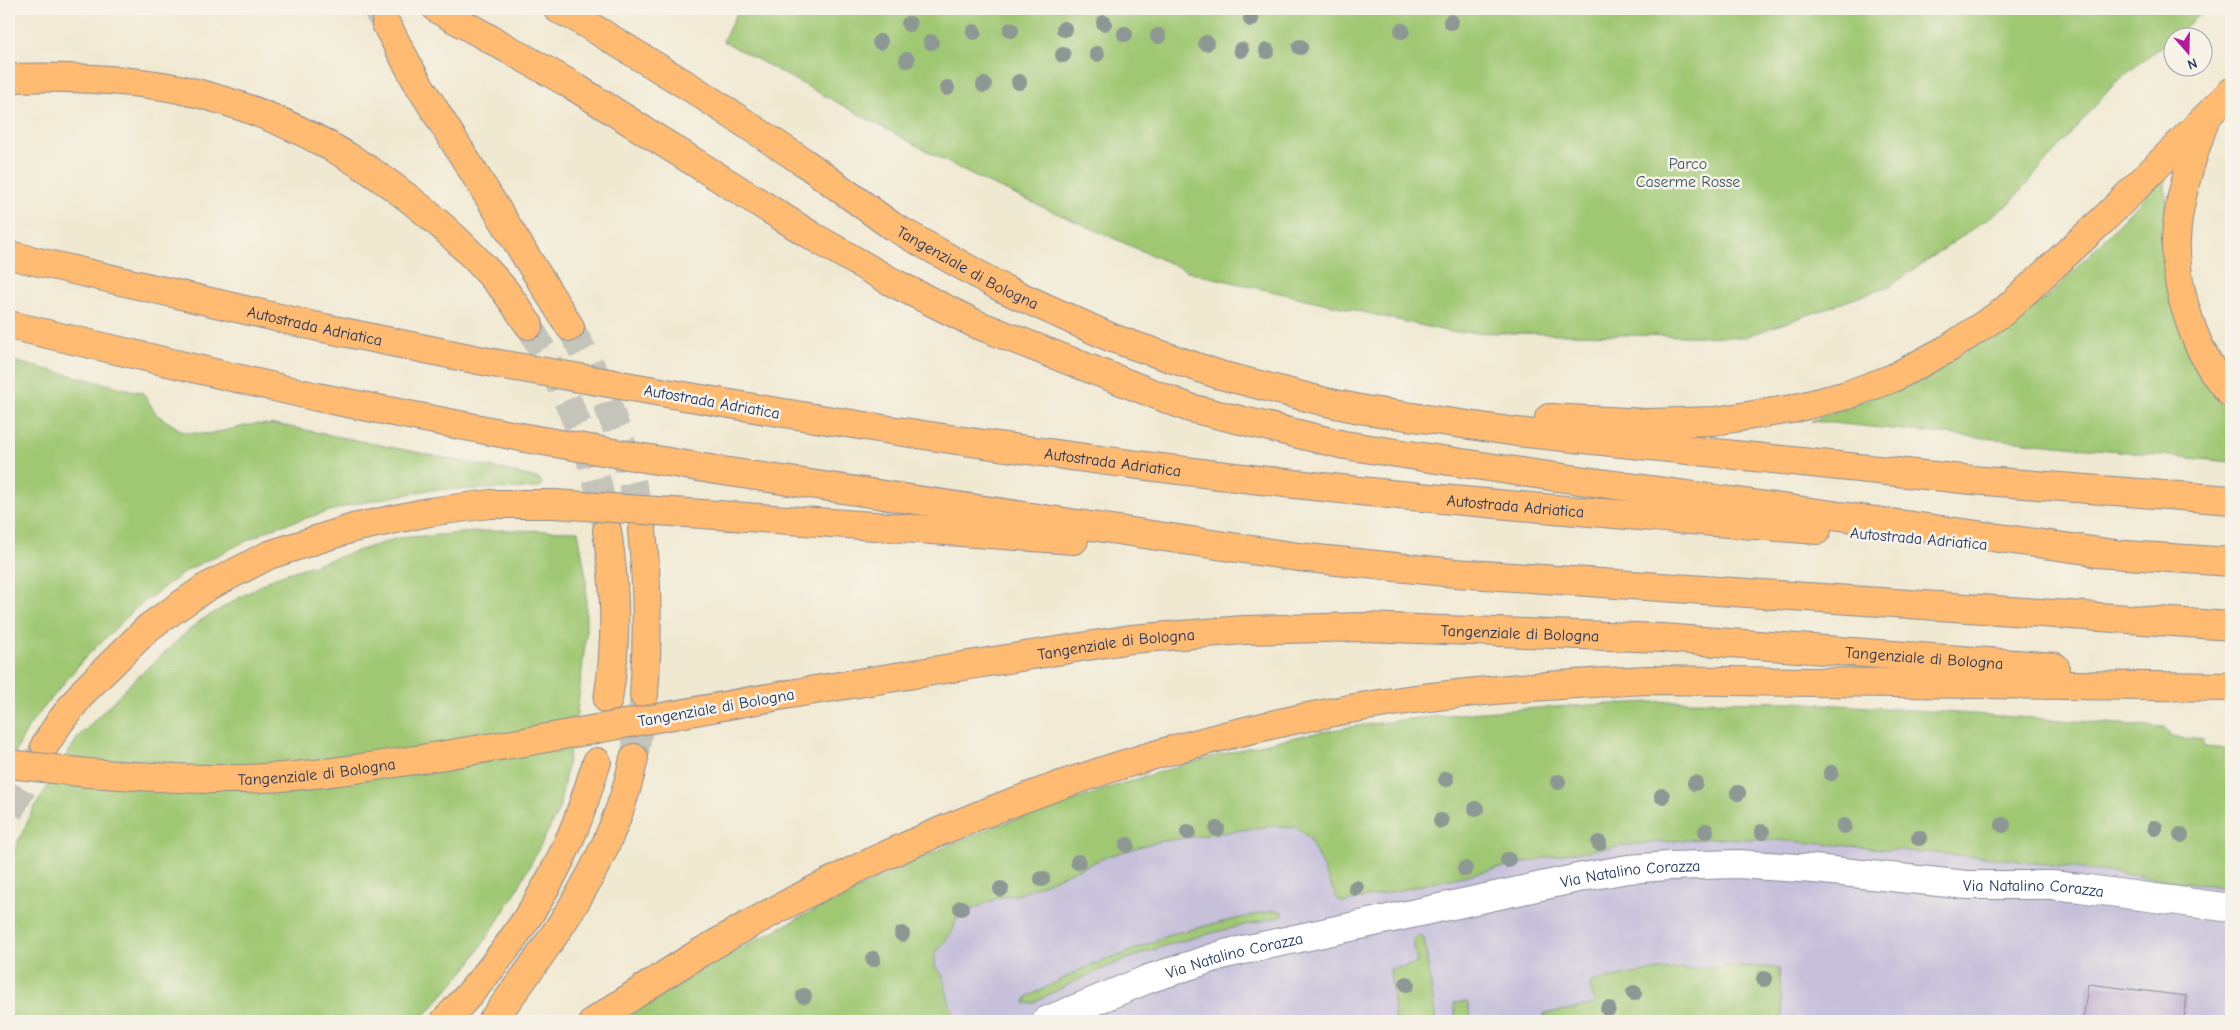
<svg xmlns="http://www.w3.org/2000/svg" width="2240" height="1030" viewBox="0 0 2240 1030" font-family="'Comic Neue',sans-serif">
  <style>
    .industrial { fill: #c6c0da }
    .green { fill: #a0c873; stroke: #5e7c68 }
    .building { fill: #b2a2cd }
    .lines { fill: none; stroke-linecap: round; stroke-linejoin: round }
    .motorway-tunnel { stroke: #c5c4bb; stroke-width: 28; stroke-dasharray: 28 14; stroke-linecap: butt }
    .minor-casing { stroke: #868c98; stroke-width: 30 }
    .motorway-casing { stroke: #868c98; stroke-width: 30 }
    .minor { stroke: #fff; stroke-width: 28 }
    .motorway { stroke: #febb71; stroke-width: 28 }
    .motorway-bridge-casing { stroke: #868c98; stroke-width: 30; stroke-linecap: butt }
    .motorway-bridge { stroke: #febb71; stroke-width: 28 }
    .tree { fill: #8d9895 }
    .labels { text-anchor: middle; stroke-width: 5; stroke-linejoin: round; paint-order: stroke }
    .park-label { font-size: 16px; fill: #3c5563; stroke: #f7f3e8 }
    .street-label { font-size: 16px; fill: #1b2f5e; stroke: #f7f3e8 }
  </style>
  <rect width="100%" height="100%" fill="#f7f3e8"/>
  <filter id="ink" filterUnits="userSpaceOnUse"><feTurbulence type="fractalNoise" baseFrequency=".02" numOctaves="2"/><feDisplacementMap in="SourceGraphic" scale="10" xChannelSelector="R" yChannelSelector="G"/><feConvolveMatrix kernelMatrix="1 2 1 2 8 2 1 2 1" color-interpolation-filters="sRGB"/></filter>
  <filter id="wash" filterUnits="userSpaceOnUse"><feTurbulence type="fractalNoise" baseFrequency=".0096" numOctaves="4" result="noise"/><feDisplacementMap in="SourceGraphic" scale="20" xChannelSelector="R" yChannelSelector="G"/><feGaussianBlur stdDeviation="1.12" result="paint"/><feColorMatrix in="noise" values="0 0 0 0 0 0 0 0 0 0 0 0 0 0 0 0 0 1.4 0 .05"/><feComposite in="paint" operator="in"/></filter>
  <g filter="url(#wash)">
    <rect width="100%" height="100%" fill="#f0e9d2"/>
    <path class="industrial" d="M2231,792V1021H682L1142,825Z"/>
    <path class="green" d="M739,9H2208L2116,82L2009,204L1890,286L1745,337L1450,332L1192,273L977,178L723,41Z
      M2165,176L2167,266L2220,398L2231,409V462L1811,421L1929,375L2050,295Z
      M9,360L143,393L157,415L184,432L208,434L255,424L280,425L505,470L539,479L542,483L539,488L428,490L350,505L273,528L189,569L137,607L83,660L29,726L9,764Z
      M502,530L578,531L586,577V636L577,712L559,810L516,892L469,965L420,1021H9V861L34,808L78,737L130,684L198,622L275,577L398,538Z
      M1672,701L1794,702L2164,727L2171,737L2204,740V747L2231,749V888L2005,859L1776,840L1715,838L1646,843L1563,854L1342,903L1337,898L1309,838L1297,828L1271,826L1156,842L1108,856L1020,894L1000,897L958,916L952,932L935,954V966L943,977L950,1006L957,1021H622C687,975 760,937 831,902C883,876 935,850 988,829C1014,819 1041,811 1068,802C1166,768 1267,738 1371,724C1471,710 1572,706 1672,701Z
      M1275,910L1281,911L1283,914L1279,917C1233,928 1186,938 1141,954C1104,967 1068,984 1033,1003H1025L1027,997L1080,970L1106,959L1124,954L1171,934Z
      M1422,936L1424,938L1436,1021H1395L1390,969L1417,964L1413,940L1414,938Z
      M1742,966L1779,968L1783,1021H1546L1544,1014L1592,1005L1594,1001L1590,985L1593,981L1658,970Z
      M1467,1002L1472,1021H1456L1454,1003Z"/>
    <g id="blocks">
      <path class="building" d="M2088,984L2187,996L2184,1021H2083Z"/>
    </g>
  </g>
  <g filter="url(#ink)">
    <use href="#blocks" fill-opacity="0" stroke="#868c98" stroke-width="1"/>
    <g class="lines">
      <path class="motorway-tunnel" d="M376,9L386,24
        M529,325C566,393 595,452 607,530
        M570,327L599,381L624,450L641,517L642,531
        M634,758L644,698
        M9,812L44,748"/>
      <defs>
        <g id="minor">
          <path id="s1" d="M1046,1021L1148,979L1225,954L1583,877L1628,869L1669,866L1738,864L1814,869L1967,885H2051L2080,888L2231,908"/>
        </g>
        <g id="motorway">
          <path d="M437,9L570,84L812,236L892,282L976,324L1190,408L1344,445L1528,473L2115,554"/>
          <path id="s2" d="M558,9L575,17L693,89L805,163L892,226L1000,287L1112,338L1220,375L1326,402L1365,410L1517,432L1972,480L2231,500"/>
          <path d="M386,24L416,80L570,327"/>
          <path d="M9,78C60,76 129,79 179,89C305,116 416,189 500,285C511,297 519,312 529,325"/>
          <path d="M2205,120C2192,158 2178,198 2176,239C2174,290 2196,357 2231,394"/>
          <path id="s3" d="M9,255L314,326L493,363"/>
          <path d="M9,325L317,397L531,439"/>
          <path id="s4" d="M684,396C884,431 1084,460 1286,483C1462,503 1640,516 1817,530"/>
          <path d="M1549,418L1647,423L1715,421L1792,409L1847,395L1893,378L1949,348L2003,312L2105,218L2231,92"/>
          <path d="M716,470L1298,557L1455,573L2231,626"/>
          <path d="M732,516L1074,540"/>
          <path d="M607,531C616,587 617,644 608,700"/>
          <path d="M642,531C648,587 648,639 644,695"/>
          <path d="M2096,553L2231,562"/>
          <path id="s5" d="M790,694L1131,639L1244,630L1364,627L1662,638L2055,667"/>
          <path d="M45,745L59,723L84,691L149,627L205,588L269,555L353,528L429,512L490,504H554"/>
          <path id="s6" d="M88,773C152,777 217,782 282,777C361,771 440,755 519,743"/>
          <path d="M445,1021C499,964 547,898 576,824C584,804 590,782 597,762"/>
          <path d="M492,1021C553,939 613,861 634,758"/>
          <path d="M594,1021C630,998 666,973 703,951C899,835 1119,751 1344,710C1443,692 1546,685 1646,680L2231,687"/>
        </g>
      </defs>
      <use href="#minor" class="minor-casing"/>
      <use href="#motorway" class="motorway-casing"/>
      <use href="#minor" class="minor"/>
      <use href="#motorway" class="motorway"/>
      <defs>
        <path id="motorway-bridge" d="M493,363L684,396
          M531,439L716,470
          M554,504L732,516
          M519,743L790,694
          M9,764L88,773"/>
      </defs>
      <use href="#motorway-bridge" class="motorway-bridge-casing"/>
      <use href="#motorway-bridge" class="motorway-bridge"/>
    </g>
    <g class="tree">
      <circle cx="1251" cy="19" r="8"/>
      <circle cx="1451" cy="22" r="8"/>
      <circle cx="1104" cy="23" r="8"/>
      <circle cx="909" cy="24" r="8"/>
      <circle cx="1064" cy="29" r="8"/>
      <circle cx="1011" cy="30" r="8"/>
      <circle cx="1402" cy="31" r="8"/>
      <circle cx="974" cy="32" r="8"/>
      <circle cx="1125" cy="34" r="8"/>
      <circle cx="1158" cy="36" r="8"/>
      <circle cx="880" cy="42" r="8"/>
      <circle cx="931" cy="42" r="8"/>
      <circle cx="1206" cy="43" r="8"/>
      <circle cx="1300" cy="47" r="8"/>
      <circle cx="1241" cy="50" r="8"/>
      <circle cx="1267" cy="51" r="8"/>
      <circle cx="1097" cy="54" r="8"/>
      <circle cx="1063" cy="55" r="8"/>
      <circle cx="907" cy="60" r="8"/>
      <circle cx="1019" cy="82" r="8"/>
      <circle cx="984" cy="85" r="8"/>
      <circle cx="947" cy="88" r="8"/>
      <circle cx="1831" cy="773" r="8"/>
      <circle cx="1446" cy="779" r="8"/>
      <circle cx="1558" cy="782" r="8"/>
      <circle cx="1695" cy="783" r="8"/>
      <circle cx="1738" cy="793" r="8"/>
      <circle cx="1662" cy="796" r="8"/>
      <circle cx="1476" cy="809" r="8"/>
      <circle cx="1441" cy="821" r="8"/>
      <circle cx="2003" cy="825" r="8"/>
      <circle cx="1844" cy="826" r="8"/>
      <circle cx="2155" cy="828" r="8"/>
      <circle cx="1217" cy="829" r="8"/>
      <circle cx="1706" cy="831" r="8"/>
      <circle cx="1188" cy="832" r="8"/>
      <circle cx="1762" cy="832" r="8"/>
      <circle cx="2181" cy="835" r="8"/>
      <circle cx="1919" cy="838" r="8"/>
      <circle cx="1599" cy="843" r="8"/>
      <circle cx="1127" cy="845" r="8"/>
      <circle cx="1508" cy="860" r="8"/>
      <circle cx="1078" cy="862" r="8"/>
      <circle cx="1465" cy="869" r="8"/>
      <circle cx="1042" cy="879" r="8"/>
      <circle cx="1356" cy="888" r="8"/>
      <circle cx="1001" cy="889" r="8"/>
      <circle cx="961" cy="908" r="8"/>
      <circle cx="902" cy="934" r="8"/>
      <circle cx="873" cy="959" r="8"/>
      <circle cx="1764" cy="979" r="8"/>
      <circle cx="1407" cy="984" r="8"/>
      <circle cx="1634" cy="993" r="8"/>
      <circle cx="804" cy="996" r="8"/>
      <circle cx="1608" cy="1009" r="8"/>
    </g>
  </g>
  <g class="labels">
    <g class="park-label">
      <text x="1688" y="169">Parco<tspan x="1688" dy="18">Caserme Rosse</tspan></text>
    </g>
    <g class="street-label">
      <text dy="6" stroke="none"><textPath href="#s2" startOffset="485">Tangenziale di Bologna</textPath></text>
      <text dy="6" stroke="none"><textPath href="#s3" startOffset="314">Autostrada Adriatica</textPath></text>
      <text transform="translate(712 401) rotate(10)" y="6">Autostrada Adriatica</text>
      <text dy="6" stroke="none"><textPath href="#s4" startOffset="434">Autostrada Adriatica</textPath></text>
      <text dy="6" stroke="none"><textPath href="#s4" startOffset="839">Autostrada Adriatica</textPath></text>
      <text transform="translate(1919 538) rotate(5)" y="6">Autostrada Adriatica</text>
      <text dy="6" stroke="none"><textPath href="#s5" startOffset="735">Tangenziale di Bologna</textPath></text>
      <text dy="6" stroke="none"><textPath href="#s5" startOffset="330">Tangenziale di Bologna</textPath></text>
      <text dy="6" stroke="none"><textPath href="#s5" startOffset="1140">Tangenziale di Bologna</textPath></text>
      <text transform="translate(716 707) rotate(-10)" y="6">Tangenziale di Bologna</text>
      <text dy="6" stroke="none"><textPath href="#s6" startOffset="229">Tangenziale di Bologna</textPath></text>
      <text dy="6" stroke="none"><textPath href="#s1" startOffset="605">Via Natalino Corazza</textPath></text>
      <text dy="6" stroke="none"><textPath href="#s1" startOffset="1010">Via Natalino Corazza</textPath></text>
      <text dy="6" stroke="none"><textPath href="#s1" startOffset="200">Via Natalino Corazza</textPath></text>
    </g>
  </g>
  <rect width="2240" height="1030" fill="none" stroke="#f7f3e8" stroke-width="30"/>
  <g transform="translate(2188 52) rotate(160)"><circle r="24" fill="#f7f3e8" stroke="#9fa5b1"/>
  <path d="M0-4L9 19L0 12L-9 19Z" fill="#b5179e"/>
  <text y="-8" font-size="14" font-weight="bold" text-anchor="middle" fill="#1b2f5e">N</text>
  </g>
</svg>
